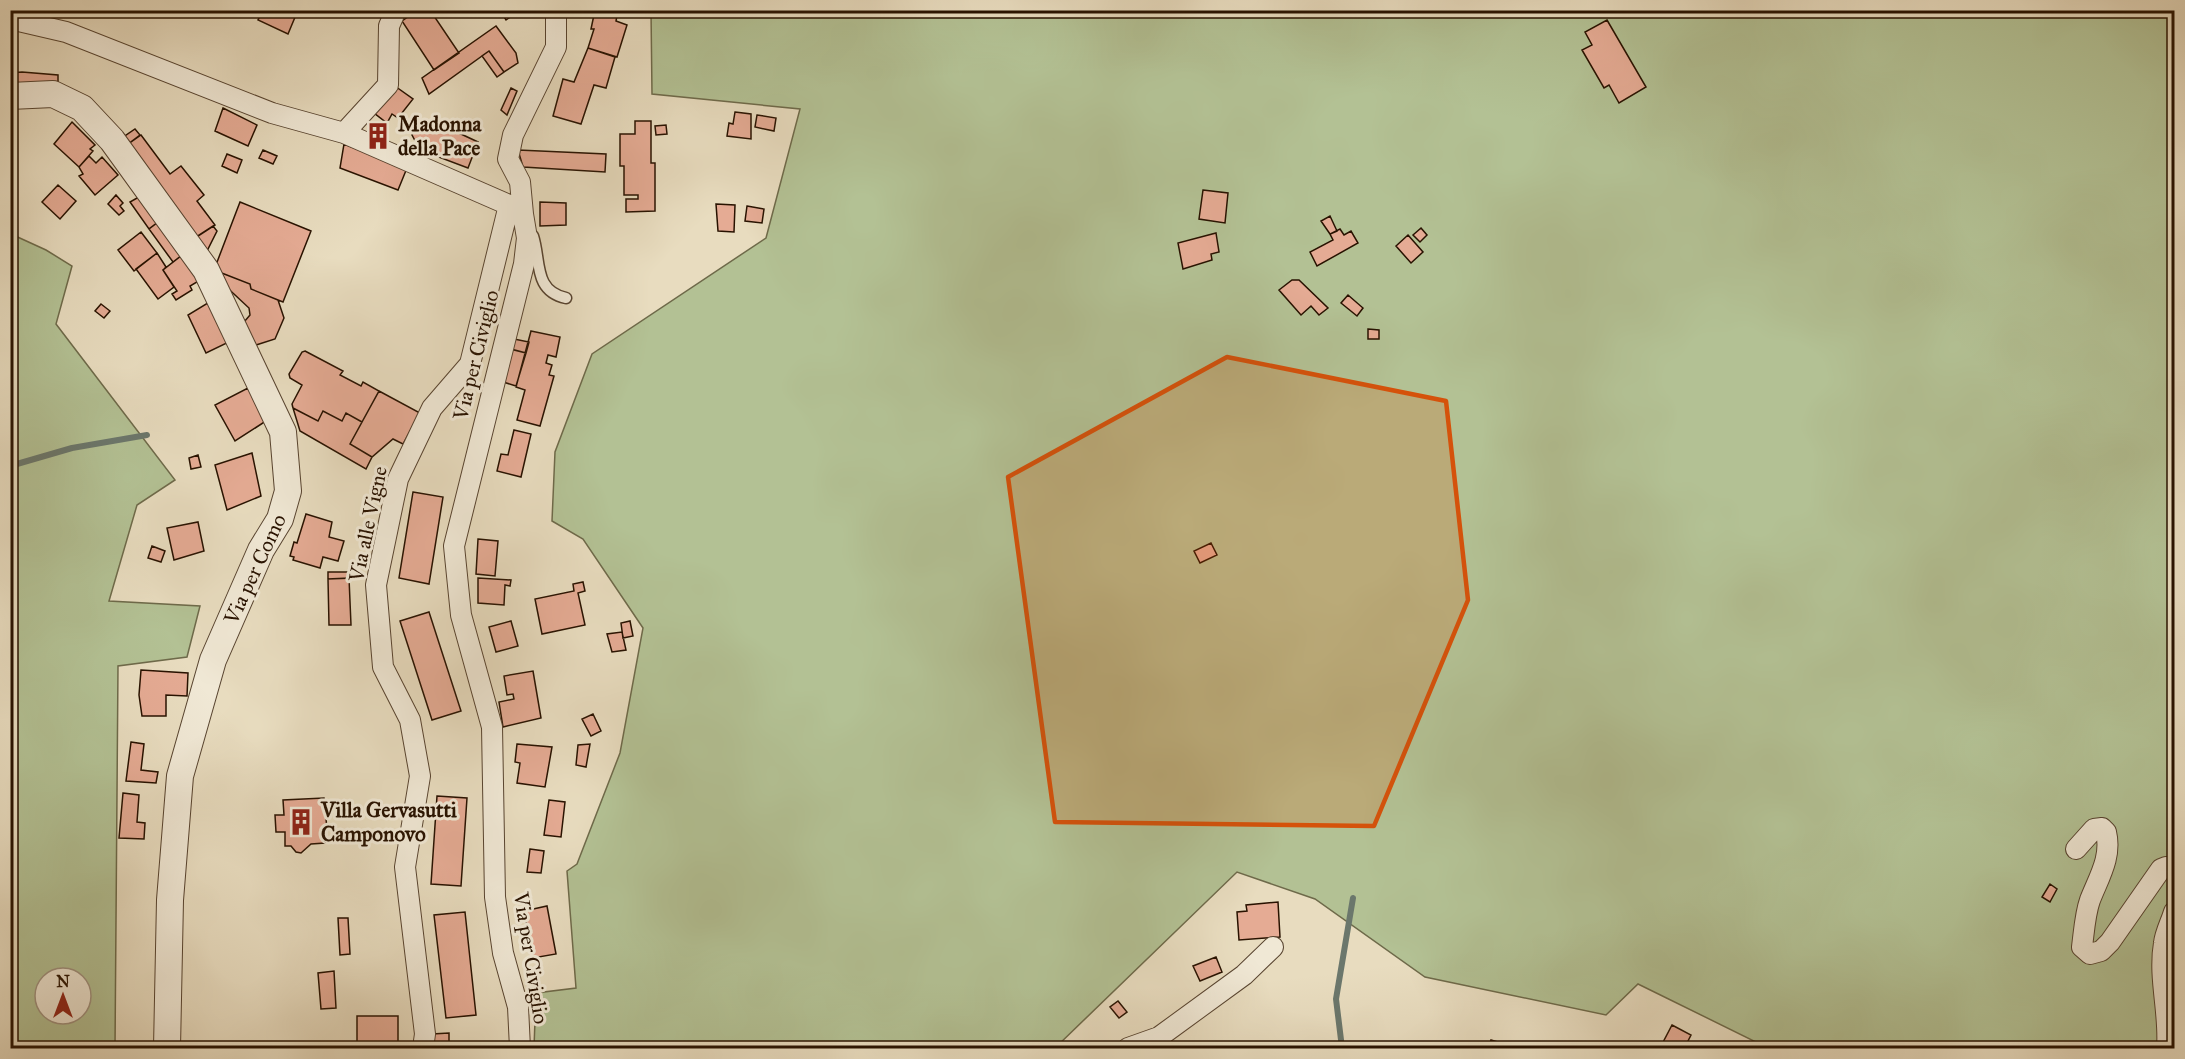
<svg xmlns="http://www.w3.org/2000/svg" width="2185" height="1059" viewBox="0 0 2185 1059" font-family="'IM FELL Great Primer',serif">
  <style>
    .green { fill: #b3c194; stroke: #6e6a4a; stroke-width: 1.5; fill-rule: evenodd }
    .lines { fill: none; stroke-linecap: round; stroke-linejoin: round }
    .stream { stroke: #6b776c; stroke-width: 6 }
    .building { fill: #e5ab94; stroke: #281200; stroke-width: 1.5 }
    .service-casing { stroke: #584430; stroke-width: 13 }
    .minor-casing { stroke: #584430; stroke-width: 22 }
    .tertiary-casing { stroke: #584430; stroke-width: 28 }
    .service { stroke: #f0e8d5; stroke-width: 10 }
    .minor { stroke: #f0e8d5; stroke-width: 20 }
    .tertiary { stroke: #f0e8d5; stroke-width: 26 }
    .marked { fill: #d5520b; fill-opacity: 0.2; stroke: #d5520b; stroke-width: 4.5; stroke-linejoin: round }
    .labels { text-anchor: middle; stroke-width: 6; stroke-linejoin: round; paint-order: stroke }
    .poi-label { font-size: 21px; font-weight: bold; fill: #281200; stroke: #f0e8d5; text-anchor: start }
    .street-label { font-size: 21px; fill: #281200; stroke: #f0e8d5 }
  </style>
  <rect width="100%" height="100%" fill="#e8dcbf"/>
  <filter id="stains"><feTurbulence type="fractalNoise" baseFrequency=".00333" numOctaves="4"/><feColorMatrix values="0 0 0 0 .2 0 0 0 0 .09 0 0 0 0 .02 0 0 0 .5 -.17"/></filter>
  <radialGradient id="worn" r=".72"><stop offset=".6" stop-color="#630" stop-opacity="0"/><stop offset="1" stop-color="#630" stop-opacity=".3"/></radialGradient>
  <path class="green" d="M651,11H2174V1048H1753L1756,1042L1638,984L1606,1015L1425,977L1315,899L1237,872L1055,1048H842L834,1044L832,1048H534L536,993L576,988L567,871L577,864L620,753L643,628L583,539L552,521L555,452L592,354L766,238L800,109L652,94Z
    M11,234L46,250L72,266L56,324L175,480L137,505L109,601L200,606L187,657L118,666L115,1048H11ZM45,978H81V1014H45Z"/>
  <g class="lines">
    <path class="stream" d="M10,466L72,448L147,435
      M1342,1048L1336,999L1353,898"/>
  </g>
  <path class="building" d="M263,10H298L288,34L258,20Z
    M418,10H430L459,53L434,70L402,21Z
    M500,10H520L506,20Z
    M595,10H618L616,21L627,25L617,57L588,48L594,29H591Z
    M1607,20L1646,87L1619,103L1609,85L1604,88L1582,50L1592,45L1585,32Z
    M496,26L516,53L518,63L504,72L489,51L429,94L422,78Z
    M588,48L615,57L606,88L594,85L581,124L553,116L563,79L574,82Z
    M489,51L504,72L497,77L482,56Z
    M22,72L58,75V88H10V73Z
    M392,84L413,99L398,118L392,114L387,123L374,113Z
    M511,88L517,91L507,115L501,110Z
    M223,108L257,125L248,146L215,131Z
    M735,112L751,114V139L727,136L729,123L733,124Z
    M757,115L776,118L774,131L755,127Z
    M431,120L478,142L468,168L420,150L412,135L416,126Z
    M635,121H651V163H655V211L626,212V199H638V195H624V166H620V134H635Z
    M72,122L95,145L90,149L93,151L79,167L54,144Z
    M666,125L667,134L656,135L655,126Z
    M135,129L140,135L124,147L119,140Z
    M141,135L170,174L181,166L204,195L197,201L215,225L192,240L124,147Z
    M344,144L407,168L398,190L340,168Z
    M263,150L277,156L273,164L259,158Z
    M518,150L606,154L605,172L523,167Z
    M227,154L242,160L237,173L222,166Z
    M89,156L96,163L102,157L118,175L95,195L79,176L83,174L79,167Z
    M58,185L76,201L60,219L42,202Z
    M1203,190L1228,193L1225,223L1199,219Z
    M144,194L162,219L149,229L130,202Z
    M116,195L123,203L120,206L124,211L119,215L108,204Z
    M240,202L311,231L283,302L251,289L250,284L214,270Z
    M540,202L566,203V225L540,226Z
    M716,204L735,205L734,232L718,231Z
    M747,206L764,209L762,223L745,221Z
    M1330,216L1337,231L1330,234L1321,221Z
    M162,219L186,252L173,262L149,229Z
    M213,226L217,231L204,257L193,239Z
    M1421,228L1427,235L1420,242L1413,235Z
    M1340,229L1344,235L1351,231L1358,243L1317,266L1310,252L1333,240L1330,234Z
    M141,232L157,253L134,271L118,250Z
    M1216,233L1219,252L1211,254L1212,260L1183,269L1178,243Z
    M1408,235L1423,252L1411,263L1396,246Z
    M186,252L202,279L190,286L192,290L176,300L172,294L177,291L163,270Z
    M157,253L166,267L163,270L174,287L158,299L136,269Z
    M214,270L250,284L251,289L278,300L284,318L275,339L256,345L244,322L250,315L249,308L219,280Z
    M1292,280H1299L1328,308L1319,315L1311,306L1301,315L1279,290Z
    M1348,295L1363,308L1357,316L1341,303Z
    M211,301L231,341L206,353L188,315Z
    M101,304L110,311L104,318L95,311Z
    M1368,329L1379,330V339H1368Z
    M531,331L560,337L556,357L548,355L546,363L552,365L549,375L554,376L540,426L517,420L525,390L516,387Z
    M514,339L529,342L526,353L511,349Z
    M510,349L526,353L516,386L503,382Z
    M305,351L343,371L340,375L361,386L363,382L379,391L362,422L346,413L342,421L323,411L318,421L293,408L292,404L302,385L290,378L289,374L302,352Z
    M248,388L266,421L235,441L215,405Z
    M379,391L420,413L403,444L393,439L372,457L350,444Z
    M293,408L318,421L323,411L342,421L346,413L362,422L350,444L372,457L366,469L300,431Z
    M514,430L531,434L521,477L497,471L501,454L508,455Z
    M252,453L261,496L227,510L215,465Z
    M198,455L201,467L191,469L189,458Z
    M413,492L443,497L429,584L399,578Z
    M306,514L332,522L329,537L344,541L338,561L323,557L320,568L293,560L294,557L290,556L294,542L297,543Z
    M198,522L204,551L174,560L167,528Z
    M478,539L498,541L495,576L476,574Z
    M1211,543L1217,555L1200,563L1194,551Z
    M152,546L165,551L161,562L148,558Z
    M328,572H354V578L328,579Z
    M349,578L351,625H329L328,579Z
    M478,578L511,580L510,586L505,585L504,605L478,603Z
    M583,582L585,591L578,593L585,625L542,634L535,599L574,591L573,584Z
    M429,612L461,711L432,720L400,621Z
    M511,621L518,646L496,652L489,627Z
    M630,621L633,636L623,638L621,623Z
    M622,632L626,650L612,652L607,634Z
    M141,670L188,673L187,696L166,695V716H142L139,695Z
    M533,671L541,718L503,727L499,702L514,699L513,694L507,695L504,676Z
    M593,714L601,731L591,736L582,719Z
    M131,742L144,744L141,770L158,772L156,783L126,781Z
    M517,744L552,747L545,787L517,783L520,763L515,762Z
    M590,744L586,767L576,765L578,745Z
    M123,793L139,795L137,822L145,823L144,839L119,838Z
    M437,796L467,798L461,886L431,884Z
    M324,798L327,829H324L325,843L311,844L301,853L296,852L291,846H285V832H276L275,815H284L283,800Z
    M549,800L565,802L561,837L544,835Z
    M530,849L544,851L541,873L527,872Z
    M2050,884L2057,889L2050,902L2042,897Z
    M1278,902L1280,937L1239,940L1237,912L1247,911L1246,905Z
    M547,906L556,954L533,958L524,911Z
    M465,912L476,1015L446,1018L434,915Z
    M338,918H348L350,954L340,955Z
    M1216,957L1222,972L1200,981L1193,966Z
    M334,971L336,1008L321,1009L318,973Z
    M1118,1001L1127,1012L1119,1018L1110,1007Z
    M357,1016H398V1048H357Z
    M1672,1025L1691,1035L1687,1043L1696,1048H1660Z
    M449,1033V1048H432V1034Z
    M1491,1040L1518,1048H1488Z
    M465,1044H492V1048H465Z"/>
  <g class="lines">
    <defs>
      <path id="service" d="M533,236C541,260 533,291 566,298"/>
      <path id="minor" d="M10,19L66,32L272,113L344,133L509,205L523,214L527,238L524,264L454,546L461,615L492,727L495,897L503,953L518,1007L520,1048
        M344,133L388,85L389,26L396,10
        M523,214L520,182L508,159L513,135L556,47V10
        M2076,849L2094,829L2102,828L2106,832C2112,857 2099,877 2090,900C2085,914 2084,932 2082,947L2090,954L2101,951L2110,942L2161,869L2166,867L2174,870
        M423,1048L425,1034L405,867L420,776L410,720L383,667L376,585L398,479L432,408L470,364L509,205
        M1128,1048L1159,1037L1244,975L1273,947
        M2167,1048C2170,1014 2158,978 2164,943C2165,933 2171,922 2174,912"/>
      <path id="tertiary" d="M10,96L53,94L82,108L112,140L206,270L283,432L288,491L280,519L261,550L213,660L180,776L170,900L167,1048"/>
    </defs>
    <use href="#service" class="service-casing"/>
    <use href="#minor" class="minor-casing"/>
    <use href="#tertiary" class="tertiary-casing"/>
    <use href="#service" class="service"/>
    <use href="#minor" class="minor"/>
    <use href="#tertiary" class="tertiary"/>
  </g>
  <path class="marked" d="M1227,357L1446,401L1468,600L1374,826L1055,822L1008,477Z"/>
  <defs>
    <symbol id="building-bare" viewBox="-9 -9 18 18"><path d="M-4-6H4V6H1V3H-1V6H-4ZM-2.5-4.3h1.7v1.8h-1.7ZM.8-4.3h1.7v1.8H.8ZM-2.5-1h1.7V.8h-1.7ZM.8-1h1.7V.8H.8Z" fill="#8f2418" stroke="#f0e8d5" stroke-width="2.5" paint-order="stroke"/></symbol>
  </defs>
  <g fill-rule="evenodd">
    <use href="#building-bare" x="359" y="117" width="38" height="38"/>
    <use href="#building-bare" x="282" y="803" width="38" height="38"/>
  </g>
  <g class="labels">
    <g class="poi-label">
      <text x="398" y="131">Madonna<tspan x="398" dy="24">della Pace</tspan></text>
      <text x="321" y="817">Villa Gervasutti<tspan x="321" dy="24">Camponovo</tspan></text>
    </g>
    <g class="street-label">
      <text transform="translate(476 355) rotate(-76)" y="7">Via per Civiglio</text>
      <text transform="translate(368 524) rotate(-78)" y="7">Via alle Vigne</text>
      <text transform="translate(255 569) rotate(-65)" y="7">Via per Como</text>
      <text transform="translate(531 958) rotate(81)" y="7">Via per Civiglio</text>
    </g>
  </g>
  <rect width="2185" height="1059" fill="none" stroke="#e8dcbf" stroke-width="36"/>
  <rect x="12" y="12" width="2161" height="1035" fill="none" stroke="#281200" stroke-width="3"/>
  <rect x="18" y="18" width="2149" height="1023" fill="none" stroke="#281200" stroke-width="1.5"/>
  <g transform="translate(63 996)"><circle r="28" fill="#f0e8d5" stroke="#a09280" stroke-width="1.5"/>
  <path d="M0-4.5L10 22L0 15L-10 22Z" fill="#8f2418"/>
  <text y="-9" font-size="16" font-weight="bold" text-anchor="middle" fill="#281200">N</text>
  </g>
  <rect width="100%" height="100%" filter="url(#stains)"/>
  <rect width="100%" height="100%" fill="url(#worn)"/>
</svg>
